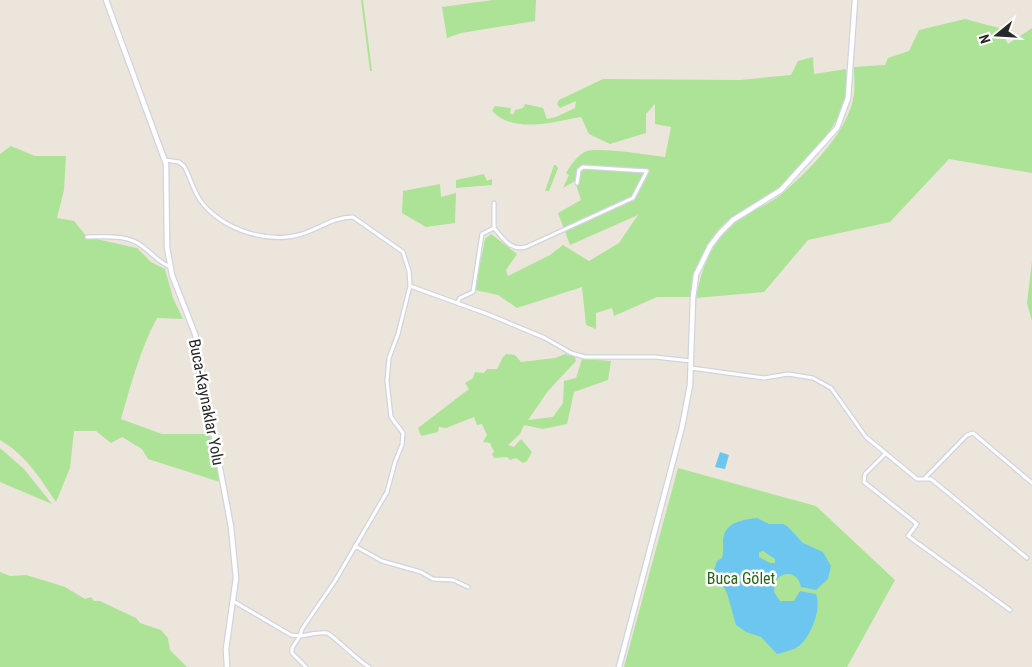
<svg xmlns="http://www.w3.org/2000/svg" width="1032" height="667" viewBox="0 0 1032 667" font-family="'Roboto Condensed',sans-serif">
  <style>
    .green { fill: #ade396 }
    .water { fill: #6cc6ef; fill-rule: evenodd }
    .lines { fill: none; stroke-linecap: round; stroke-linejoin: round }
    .street-casing { stroke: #d0d3e2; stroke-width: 5.5 }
    .secondary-casing { stroke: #d0d3e2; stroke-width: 7 }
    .street { stroke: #fff; stroke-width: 3 }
    .secondary { stroke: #fff; stroke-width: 4.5 }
    .labels { text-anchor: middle; stroke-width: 5; stroke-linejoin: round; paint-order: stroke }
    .street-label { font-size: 16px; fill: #292929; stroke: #fff }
    .park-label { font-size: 16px; fill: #266619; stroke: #fff }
  </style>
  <rect width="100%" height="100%" fill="#ece5db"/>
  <path class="green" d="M361,0H363L372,71H370Z
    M493,0H536L535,21L461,33L447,38L442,7Z
    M965,19L999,28L1008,44L1032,28V173L949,159L890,222L808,240L764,292L696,298C701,269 712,241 735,222C750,210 770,205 784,192C811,168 849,131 854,94C855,85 854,76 854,67L885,65L888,58L909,51L919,30Z
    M813,57L814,74L846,69C846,79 847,90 845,100C841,123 799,172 780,188C766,200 746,207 731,218C707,236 694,268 690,297H657L614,316L612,308L596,313V329L586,325L582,287L517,308L498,295L475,290L485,239L491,234L517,254L506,270L508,276L550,255L563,245L589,261L619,243L638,215L570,245L558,213L581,200L575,181L563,188L569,175L566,173C571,165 577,155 587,151C600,147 650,155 665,157L671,127L655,124V104L646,114V133L610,144L589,134L581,117C553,122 514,134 492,111L495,106L511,108L510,113L513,115L515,110L523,108L525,104L543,108L547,119L556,117L575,108L576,101L560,108L557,104L559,100L603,79L740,80L791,75L798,61Z
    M11,146L35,156H66L64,190L57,218L74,221L87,237L137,248L151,262L165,269L173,298L183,319L157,318C140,350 131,384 121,419L162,434H210L220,482L148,459L142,449L122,437L111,443L96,431H74L70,468L56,502C40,478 26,455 0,440V154Z
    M554,165H556L558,168L549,191H545Z
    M484,174L487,181L492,179V185L456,188V180Z
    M440,184L441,197L456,193L455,223L426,227L402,213L403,191Z
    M1032,261V321L1027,303Z
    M506,354L515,355L521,362L555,358L565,354L575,357L576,361L548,391L528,420L553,417L563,403L564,381L576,378L582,359L611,361L608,380L574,392L567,424L543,429L524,425L520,434L508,445L514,447L521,439L532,452L527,461L523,463L516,458L510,460L507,457L494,458L492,454L494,452L490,443L483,442L487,435L482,424L477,425L474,417L446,428L439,427L438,432L421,436L418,428L469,389L465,383L473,378L475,372L484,373L487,369H497L503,357Z
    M0,448L24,469L52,504L0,482Z
    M678,468L816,506L895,580L847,667H624Z
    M0,572L10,576L26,575L46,581L65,587L85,599L91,597L94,601H100L136,618L140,623L161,630L168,638L170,650L187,667H0Z"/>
  <path class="water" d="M720,452L729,455L725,469L715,467Z
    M757,518L769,524H783L787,526L803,543L823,552L831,566L828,579L816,590L801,587C798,572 784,570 775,581L774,592L780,601H794L800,591L816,594C822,608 811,637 799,646C793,650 785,652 777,654L761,637L746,632L736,625L727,593L714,570L717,561L722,558C724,552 723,548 723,542C724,522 741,520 757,518ZM763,551L775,559V563H770L759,557V552Z"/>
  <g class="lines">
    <defs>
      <path id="street" d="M165,160L179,162L184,166C191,178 194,194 203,204C226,231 269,244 302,234C320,228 334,217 353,217L403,252L409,271L410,286L398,334L389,358L387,381L391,417L403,433L402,445L395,462L387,492L335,581L302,629L300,636L291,635L233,601
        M494,228C504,239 510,251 526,247L633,198L647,171L583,167L579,170L577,183
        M87,237C105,237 127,234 142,246C153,254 157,261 170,267
        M410,286L490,315L545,338L571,353L585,357H655L691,361
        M457,303L460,298L473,292L482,234L494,228V203
        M691,368L764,378L788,374L813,378L831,388L866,437L917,479H931L1027,558
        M886,453L865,474L864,482L917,524L908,536L1010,610
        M925,478L967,435L973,433L1032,483
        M355,546L382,561L421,572L433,579L453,580L468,587
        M306,667L292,653V648L300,636C308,635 319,632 327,633C332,634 358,661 369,667"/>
      <path id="secondary" d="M106,0L166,164L167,247L172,275L195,334L231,527L236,578L226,649L227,667
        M619,667L682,427L690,385L693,298L696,275L710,246L720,233L733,220L781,190L837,128L848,98L855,0"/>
    </defs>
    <use href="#street" class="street-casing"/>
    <use href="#secondary" class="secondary-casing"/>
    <use href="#street" class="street"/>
    <use href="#secondary" class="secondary"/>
  </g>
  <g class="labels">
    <g class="street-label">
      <text transform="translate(207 402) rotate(79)" y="6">Buca-Kaynaklar Yolu</text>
    </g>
    <g class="park-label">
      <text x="741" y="584">Buca Gölet</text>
    </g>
  </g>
  <g transform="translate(997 35) rotate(252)" stroke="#ffffff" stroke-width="4" paint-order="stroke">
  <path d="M0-4L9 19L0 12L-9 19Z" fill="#292929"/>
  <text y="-8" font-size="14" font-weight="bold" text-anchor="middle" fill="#292929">N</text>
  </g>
</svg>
